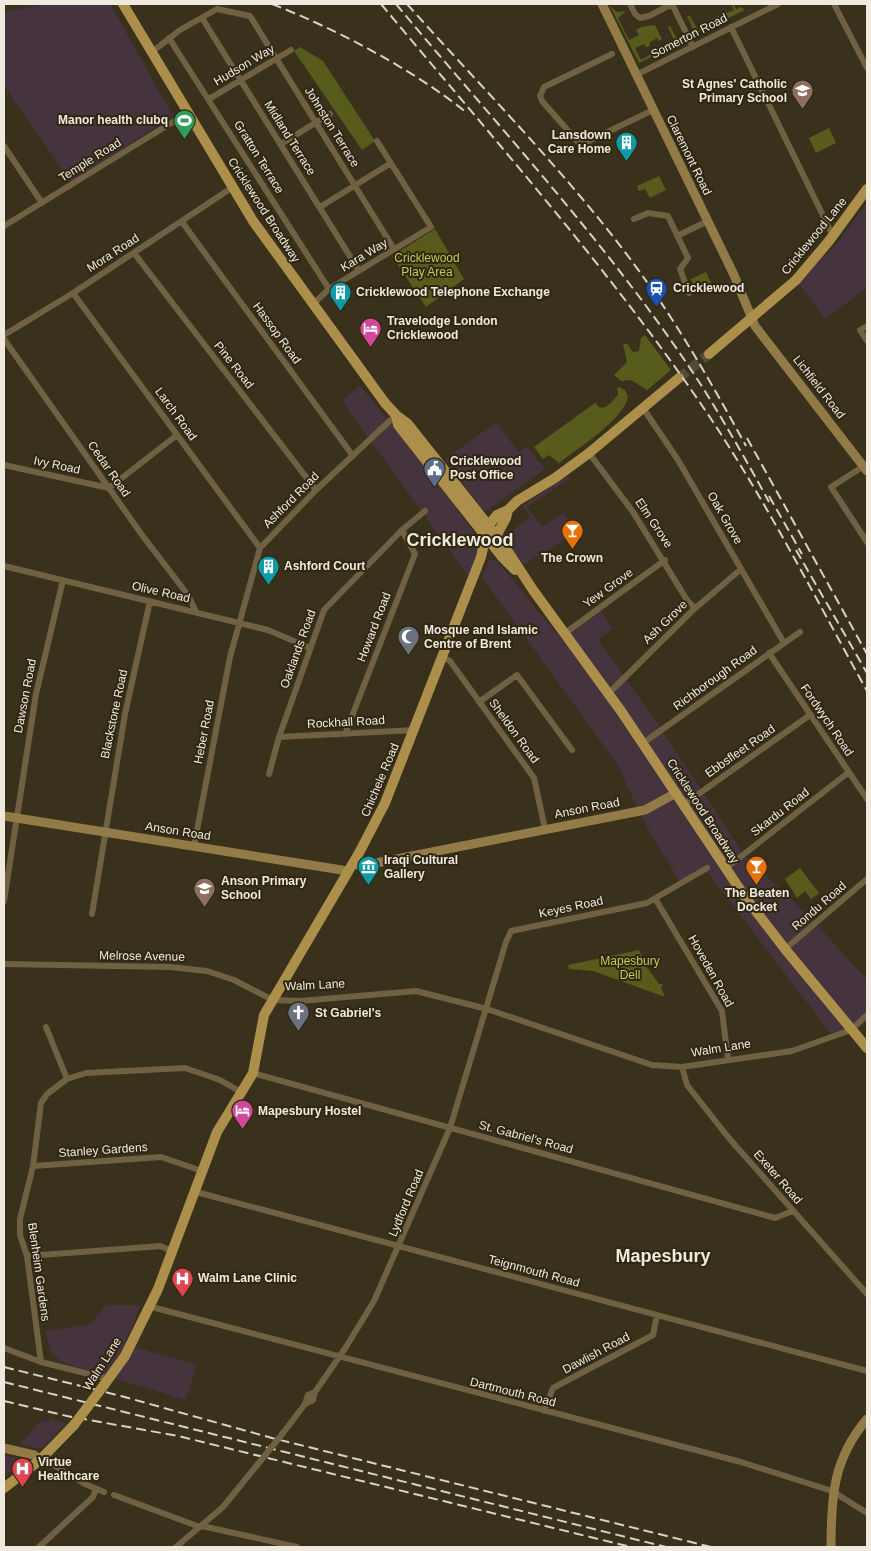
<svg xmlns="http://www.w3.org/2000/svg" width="871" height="1551" viewBox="0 0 871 1551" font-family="Arial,sans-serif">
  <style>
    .commercial { fill: #45333d }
    .green { fill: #575b1c }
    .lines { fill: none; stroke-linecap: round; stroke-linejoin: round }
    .primary-tunnel { stroke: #544d39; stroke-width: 10; stroke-dasharray: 10 5; stroke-linecap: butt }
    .street { stroke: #706142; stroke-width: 6 }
    .secondary { stroke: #937b48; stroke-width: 9 }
    .primary { stroke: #ad8f4c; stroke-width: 10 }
    .rail { stroke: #d8d2c4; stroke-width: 2; stroke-dasharray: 10 5; stroke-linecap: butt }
    .street-bridge { stroke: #706142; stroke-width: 6 }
    .primary-bridge { stroke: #ad8f4c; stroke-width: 10 }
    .labels { text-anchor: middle; stroke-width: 4; stroke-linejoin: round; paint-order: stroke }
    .street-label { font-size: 12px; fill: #efeadd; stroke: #2f2712 }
    .poi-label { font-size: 12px; font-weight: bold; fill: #efeadd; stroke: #2f2712; text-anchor: start }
    .park-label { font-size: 12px; fill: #c2ca56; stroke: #2f2712 }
    .district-label { font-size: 18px; font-weight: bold; fill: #efeadd; stroke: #2f2712 }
  </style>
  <rect width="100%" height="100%" fill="#39311c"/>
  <path class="commercial" d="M43,4H110L173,116L71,182L4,86V12Z
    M867,202V288L825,319L796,280L835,246Z
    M360,385L446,493L482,544L468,576L342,401Z
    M497,422L518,452L527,447L545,469L488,510H482L445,459Z
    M567,476L569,479L527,507L542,527L563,512L576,532L524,565L503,537L531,517L522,506Z
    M492,559L497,561L562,640L601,611L613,628L598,640L656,721L745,856L808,915L867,980V1014L852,1028L831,1034L708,873L680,882L644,822L617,764L482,577L489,560Z
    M106,1305H141L124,1344L197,1365L186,1400L63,1363L51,1353L45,1331L91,1324Z
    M50,1418L66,1423L42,1449L20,1444L41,1420L49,1422Z
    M4,1456L17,1458L20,1464L4,1478Z"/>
  <path class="green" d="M731,4H734L736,9L741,7L745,10L695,34L687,16H690L698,30L714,20L713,18L734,10Z
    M610,6L617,12L626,11L618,18L629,40L639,35L636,30L641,27L655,25L662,39L659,41L657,38L649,43L650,46L646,47L644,44L635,48L641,60L665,46L675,42L668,27L670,26L679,43L639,63Z
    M300,47L323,61L375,141L362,150L294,51Z
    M829,128L836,143L816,153L809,138Z
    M659,176L666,190L650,198L645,189L639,191L637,186Z
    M435,229L464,279L426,307L392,256Z
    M706,272L713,286L695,291L691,279Z
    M645,335L671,370L647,390L631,380L621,381L614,375L627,362L623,344H627L633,352L639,351L641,338Z
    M619,387L625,390L628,396C625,419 577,449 559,463L549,455L543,459L534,447L595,403L599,407C607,410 613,400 618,395L617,388Z
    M800,868L819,893L811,899L805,891L797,898L785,879Z
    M639,950L646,966L659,984H663L661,988L665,997L593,971L569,969L568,965Z"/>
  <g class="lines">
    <path class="primary-tunnel" d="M679,378L709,354"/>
    <path class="street" d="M630,4L635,14L640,18L649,16L672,4
      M672,4L693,47
      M834,4L867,68
      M202,18L359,271
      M731,27L833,236
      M169,38L329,289
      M152,52L180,30L217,9L250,16L394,249
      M612,54L544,87L540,96L542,101L578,142L589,141L653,110
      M636,75L778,4
      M209,99L291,50
      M281,144L330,114
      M4,146L42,203
      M320,207L391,163
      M634,219L648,213L668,216L688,258L680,269L689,293
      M182,222L353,456
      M4,226L189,112
      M677,236L708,221
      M134,253L316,490
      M73,293L260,548
      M312,305L329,289L431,227L377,141
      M867,326L860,330L867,341
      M4,335L73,293L233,187
      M4,339L142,535L188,595L196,612
      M643,408L678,460L784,643
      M589,453L633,512L687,600L695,608
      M4,465L109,488L177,435
      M864,466L831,487L867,542
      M4,566L268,630L310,648
      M564,634L665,560
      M769,653L867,799
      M442,657L450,661L534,778L545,829
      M608,694L692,611L741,569
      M479,702L517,675L572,750
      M345,734L415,554L402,530
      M279,737L415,730
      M643,743L800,632
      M269,774L279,737L324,610L402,530L425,511
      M683,805L810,715
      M194,846L230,657L260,548L316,490L396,415
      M725,869L849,772
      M656,900L722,1011L728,1059
      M4,901L36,694L63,580
      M92,914L125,714L150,601
      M785,949L867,879
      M4,964L170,967L207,971L234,980L273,1000L300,1001L416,991L487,1009L652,1065L682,1067L792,1051L851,1030L867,1015
      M46,1027L67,1079
      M682,1067L687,1085L728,1137L867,1294
      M253,1073L775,1218L793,1211
      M33,1166L161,1157L202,1171
      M196,1192L867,1371
      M27,1256L148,1247L160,1246L172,1251
      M148,1306L741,1462L832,1491L867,1513
      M4,1348L41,1362L109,1379
      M41,1362L27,1256L20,1235V1219L33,1166L41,1103L47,1094L67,1079L86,1073L185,1068L220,1080L241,1092
      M305,1404L313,1400L315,1392L346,1347L374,1301L450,1128L506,942L511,931L647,903L707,868
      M544,1411L553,1388L653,1335L657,1315
      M283,1433L305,1404L308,1395L315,1392
      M42,1458L85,1484L104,1492
      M114,1495L200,1527
      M202,1526L297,1547
      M39,1547L93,1497L96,1489
      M176,1547L223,1507L258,1464"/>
    <path class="secondary" d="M602,4L734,275L755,326L867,471
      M4,816L348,871
      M353,863L361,866L645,810L676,793
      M4,1448L34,1455L40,1460
      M831,1547C831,1497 833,1459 867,1419"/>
    <path class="primary" d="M123,4L253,221L385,403L396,415L408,424L503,544L533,590L621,711L745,897L785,949L867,1048
      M709,354L796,280L829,241L867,189
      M396,415L398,425L502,557L515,570
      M494,540L506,518L508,510
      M104,1385L125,1356L158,1289L217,1132L253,1073L264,1015L359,853L385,803L481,557L488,526L497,515L508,510L517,501L555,478L589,453L679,378
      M4,1488L40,1460L74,1425"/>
    <path class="rail" d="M272,4C336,29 414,70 467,113
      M381,4C487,131 597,255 692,391C758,485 811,590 867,691
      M396,4C500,129 614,250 703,388C726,425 748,463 769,502
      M407,4C482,88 563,169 631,260C675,319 711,382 746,446
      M747,438L867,654
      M769,496L802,554
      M796,550L867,673
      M4,1367L121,1396L272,1438L711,1547
      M4,1382L666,1547
      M4,1401L67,1416L178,1436L631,1547"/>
    <path class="street-bridge" d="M258,1464L283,1433"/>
    <path class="primary-bridge" d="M74,1425L104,1385"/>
  </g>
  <defs>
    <symbol id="school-pin" viewBox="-11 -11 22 30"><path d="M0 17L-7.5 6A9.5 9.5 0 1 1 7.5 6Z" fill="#8d6e63" stroke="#2f2712"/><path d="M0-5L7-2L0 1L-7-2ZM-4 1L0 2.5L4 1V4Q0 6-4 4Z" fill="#fff"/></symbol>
    <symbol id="stadium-pin" viewBox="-11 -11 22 30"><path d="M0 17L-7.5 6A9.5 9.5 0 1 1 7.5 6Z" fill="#2e9e5b" stroke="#2f2712"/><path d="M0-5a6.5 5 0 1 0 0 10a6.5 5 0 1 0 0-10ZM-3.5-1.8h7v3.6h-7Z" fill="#fff"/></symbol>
    <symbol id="building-pin" viewBox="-11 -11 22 30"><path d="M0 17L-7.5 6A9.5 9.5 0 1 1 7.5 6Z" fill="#0f9aa8" stroke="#2f2712"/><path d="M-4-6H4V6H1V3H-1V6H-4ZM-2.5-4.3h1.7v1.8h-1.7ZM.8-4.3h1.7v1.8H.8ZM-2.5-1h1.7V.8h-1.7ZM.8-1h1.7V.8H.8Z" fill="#fff"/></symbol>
    <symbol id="station-pin" viewBox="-11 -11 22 30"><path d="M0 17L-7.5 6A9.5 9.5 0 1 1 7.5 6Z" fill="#1a4fb4" stroke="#2f2712"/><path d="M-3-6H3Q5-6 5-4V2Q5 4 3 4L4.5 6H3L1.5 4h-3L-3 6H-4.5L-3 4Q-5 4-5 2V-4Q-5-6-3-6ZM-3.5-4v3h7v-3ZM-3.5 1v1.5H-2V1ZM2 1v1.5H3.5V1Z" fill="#fff"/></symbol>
    <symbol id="hotel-pin" viewBox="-11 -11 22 30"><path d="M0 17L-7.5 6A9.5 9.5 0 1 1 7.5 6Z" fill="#d1479c" stroke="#2f2712"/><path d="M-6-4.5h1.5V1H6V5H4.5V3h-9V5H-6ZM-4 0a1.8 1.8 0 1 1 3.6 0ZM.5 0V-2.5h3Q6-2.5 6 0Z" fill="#fff"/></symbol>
    <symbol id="civic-pin" viewBox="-11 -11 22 30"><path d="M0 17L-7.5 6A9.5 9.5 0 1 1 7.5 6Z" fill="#5c6f8a" stroke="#2f2712"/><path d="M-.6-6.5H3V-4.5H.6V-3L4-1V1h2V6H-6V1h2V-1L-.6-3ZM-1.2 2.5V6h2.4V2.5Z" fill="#fff"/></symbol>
    <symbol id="bar-pin" viewBox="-11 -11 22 30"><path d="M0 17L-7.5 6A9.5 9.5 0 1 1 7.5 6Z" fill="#e8710a" stroke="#2f2712"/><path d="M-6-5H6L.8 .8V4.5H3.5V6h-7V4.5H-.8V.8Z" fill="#fff"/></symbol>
    <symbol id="mosque-pin" viewBox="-11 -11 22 30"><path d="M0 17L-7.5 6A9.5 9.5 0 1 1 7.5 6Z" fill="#6b7280" stroke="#2f2712"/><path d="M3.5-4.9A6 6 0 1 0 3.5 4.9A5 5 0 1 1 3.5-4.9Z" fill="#fff"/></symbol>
    <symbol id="museum-pin" viewBox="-11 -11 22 30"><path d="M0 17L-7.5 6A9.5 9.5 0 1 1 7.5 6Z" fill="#0f9aa8" stroke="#2f2712"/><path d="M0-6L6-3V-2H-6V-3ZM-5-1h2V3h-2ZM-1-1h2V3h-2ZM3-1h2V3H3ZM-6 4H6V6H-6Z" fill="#fff"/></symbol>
    <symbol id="church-pin" viewBox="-11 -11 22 30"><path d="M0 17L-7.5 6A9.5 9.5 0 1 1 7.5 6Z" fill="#6b7280" stroke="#2f2712"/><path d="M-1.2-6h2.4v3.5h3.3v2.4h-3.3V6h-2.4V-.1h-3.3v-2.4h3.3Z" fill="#fff"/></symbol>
    <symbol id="hospital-pin" viewBox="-11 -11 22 30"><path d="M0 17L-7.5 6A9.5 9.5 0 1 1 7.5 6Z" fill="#e0444e" stroke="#2f2712"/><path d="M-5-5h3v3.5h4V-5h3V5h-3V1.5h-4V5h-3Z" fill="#fff"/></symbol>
  </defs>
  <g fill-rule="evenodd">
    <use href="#school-pin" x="790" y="78" width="25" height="34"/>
    <use href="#stadium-pin" x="172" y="108" width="25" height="34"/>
    <use href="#building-pin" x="614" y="130" width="25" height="34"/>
    <use href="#station-pin" x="644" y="276" width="25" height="34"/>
    <use href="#building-pin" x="328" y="280" width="25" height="34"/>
    <use href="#hotel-pin" x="358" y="316" width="25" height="34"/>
    <use href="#civic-pin" x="422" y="456" width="25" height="34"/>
    <use href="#bar-pin" x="560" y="518" width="25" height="34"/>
    <use href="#building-pin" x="256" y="554" width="25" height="34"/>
    <use href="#mosque-pin" x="396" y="624" width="25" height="34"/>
    <use href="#bar-pin" x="744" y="854" width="25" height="34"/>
    <use href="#museum-pin" x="356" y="854" width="25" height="34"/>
    <use href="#school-pin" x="192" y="876" width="25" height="34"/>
    <use href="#church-pin" x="286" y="1000" width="25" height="34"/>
    <use href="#hotel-pin" x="230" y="1098" width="25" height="34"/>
    <use href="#hospital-pin" x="170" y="1266" width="25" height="34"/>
    <use href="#hospital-pin" x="10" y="1456" width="25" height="34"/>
  </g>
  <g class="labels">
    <g class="street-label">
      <text transform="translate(689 36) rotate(-27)" y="4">Somerton Road</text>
      <text transform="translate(244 65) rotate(-31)" y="4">Hudson Way</text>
      <text transform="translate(332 127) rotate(58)" y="4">Johnston Terrace</text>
      <text transform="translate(290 138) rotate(58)" y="4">Midland Terrace</text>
      <text transform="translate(689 155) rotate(64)" y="4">Claremont Road</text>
      <text transform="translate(259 157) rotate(58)" y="4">Gratton Terrace</text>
      <text transform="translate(90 160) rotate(-32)" y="4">Temple Road</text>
      <text transform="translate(264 210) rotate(57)" y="4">Cricklewood Broadway</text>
      <text transform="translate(814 236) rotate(-51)" y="4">Cricklewood Lane</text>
      <text transform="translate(113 253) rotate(-33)" y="4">Mora Road</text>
      <text transform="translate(364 255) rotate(-31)" y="4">Kara Way</text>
      <text transform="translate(277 333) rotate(54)" y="4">Hassop Road</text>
      <text transform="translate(234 365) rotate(52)" y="4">Pine Road</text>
      <text transform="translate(819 387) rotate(52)" y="4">Lichfield Road</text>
      <text transform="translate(176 414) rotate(54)" y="4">Larch Road</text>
      <text transform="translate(57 465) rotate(12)" y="4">Ivy Road</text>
      <text transform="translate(109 469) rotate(55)" y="4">Cedar Road</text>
      <text transform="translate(291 500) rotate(-45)" y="4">Ashford Road</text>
      <text transform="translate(725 518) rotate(60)" y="4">Oak Grove</text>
      <text transform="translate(654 523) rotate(56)" y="4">Elm Grove</text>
      <text transform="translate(608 588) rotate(-36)" y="4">Yew Grove</text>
      <text transform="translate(161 592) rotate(13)" y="4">Olive Road</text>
      <text transform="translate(665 622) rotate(-44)" y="4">Ash Grove</text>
      <text transform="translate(374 627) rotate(-69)" y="4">Howard Road</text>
      <text transform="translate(298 649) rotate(-70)" y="4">Oaklands Road</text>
      <text transform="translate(715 678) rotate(-36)" y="4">Richborough Road</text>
      <text transform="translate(25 696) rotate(-79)" y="4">Dawson Road</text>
      <text transform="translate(114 714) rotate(-78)" y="4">Blackstone Road</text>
      <text transform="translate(827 720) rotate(56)" y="4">Fordwych Road</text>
      <text transform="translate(346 722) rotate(-3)" y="4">Rockhall Road</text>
      <text transform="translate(514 731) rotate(54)" y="4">Sheldon Road</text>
      <text transform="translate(204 732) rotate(-79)" y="4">Heber Road</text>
      <text transform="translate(740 751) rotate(-35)" y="4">Ebbsfleet Road</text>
      <text transform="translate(380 780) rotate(-67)" y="4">Chichele Road</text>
      <text transform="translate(587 808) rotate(-11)" y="4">Anson Road</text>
      <text transform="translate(703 811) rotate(57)" y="4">Cricklewood Broadway</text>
      <text transform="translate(780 812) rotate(-38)" y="4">Skardu Road</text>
      <text transform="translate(178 831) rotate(9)" y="4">Anson Road</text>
      <text transform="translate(819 906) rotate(-41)" y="4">Rondu Road</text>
      <text transform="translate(571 907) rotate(-12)" y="4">Keyes Road</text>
      <text transform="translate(142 956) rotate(1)" y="4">Melrose Avenue</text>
      <text transform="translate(711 971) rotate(61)" y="4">Hoveden Road</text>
      <text transform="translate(315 985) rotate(-3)" y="4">Walm Lane</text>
      <text transform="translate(721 1048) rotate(-9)" y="4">Walm Lane</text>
      <text transform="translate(526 1137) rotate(15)" y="4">St. Gabriel's Road</text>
      <text transform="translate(103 1150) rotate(-4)" y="4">Stanley Gardens</text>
      <text transform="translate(778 1177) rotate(49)" y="4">Exeter Road</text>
      <text transform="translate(406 1203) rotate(-67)" y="4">Lydford Road</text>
      <text transform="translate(534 1271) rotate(15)" y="4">Teignmouth Road</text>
      <text transform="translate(39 1272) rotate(82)" y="4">Blenheim Gardens</text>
      <text transform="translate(596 1353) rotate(-28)" y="4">Dawlish Road</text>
      <text transform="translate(102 1364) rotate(-57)" y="4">Walm Lane</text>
      <text transform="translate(513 1392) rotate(14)" y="4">Dartmouth Road</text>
    </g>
    <g class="poi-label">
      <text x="787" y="88" text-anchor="end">St Agnes' Catholic<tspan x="787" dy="14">Primary School</tspan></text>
      <text x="168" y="124" text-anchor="end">Manor health clubq</text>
      <text x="611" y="139" text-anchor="end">Lansdown<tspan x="611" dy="14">Care Home</tspan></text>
      <text x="673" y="292">Cricklewood</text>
      <text x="356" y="296">Cricklewood Telephone Exchange</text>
      <text x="387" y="325">Travelodge London<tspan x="387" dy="14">Cricklewood</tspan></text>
      <text x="450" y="465">Cricklewood<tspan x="450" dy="14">Post Office</tspan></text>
      <text x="572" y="562" text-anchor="middle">The Crown</text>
      <text x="284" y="570">Ashford Court</text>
      <text x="424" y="634">Mosque and Islamic<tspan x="424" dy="14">Centre of Brent</tspan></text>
      <text x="384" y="864">Iraqi Cultural<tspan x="384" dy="14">Gallery</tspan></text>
      <text x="221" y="885">Anson Primary<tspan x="221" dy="14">School</tspan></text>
      <text x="757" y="897" text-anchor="middle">The Beaten<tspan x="757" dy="14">Docket</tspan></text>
      <text x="315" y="1017">St Gabriel's</text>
      <text x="258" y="1115">Mapesbury Hostel</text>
      <text x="198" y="1282">Walm Lane Clinic</text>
      <text x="38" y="1466">Virtue<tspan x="38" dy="14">Healthcare</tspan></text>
    </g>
    <g class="park-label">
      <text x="427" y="262">Cricklewood<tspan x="427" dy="14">Play Area</tspan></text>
      <text x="630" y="965">Mapesbury<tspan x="630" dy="14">Dell</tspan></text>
    </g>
    <g class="district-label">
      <text x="460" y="546">Cricklewood</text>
      <text x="663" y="1262">Mapesbury</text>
    </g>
  </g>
  <rect width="871" height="1551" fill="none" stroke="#efeadd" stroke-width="10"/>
</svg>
